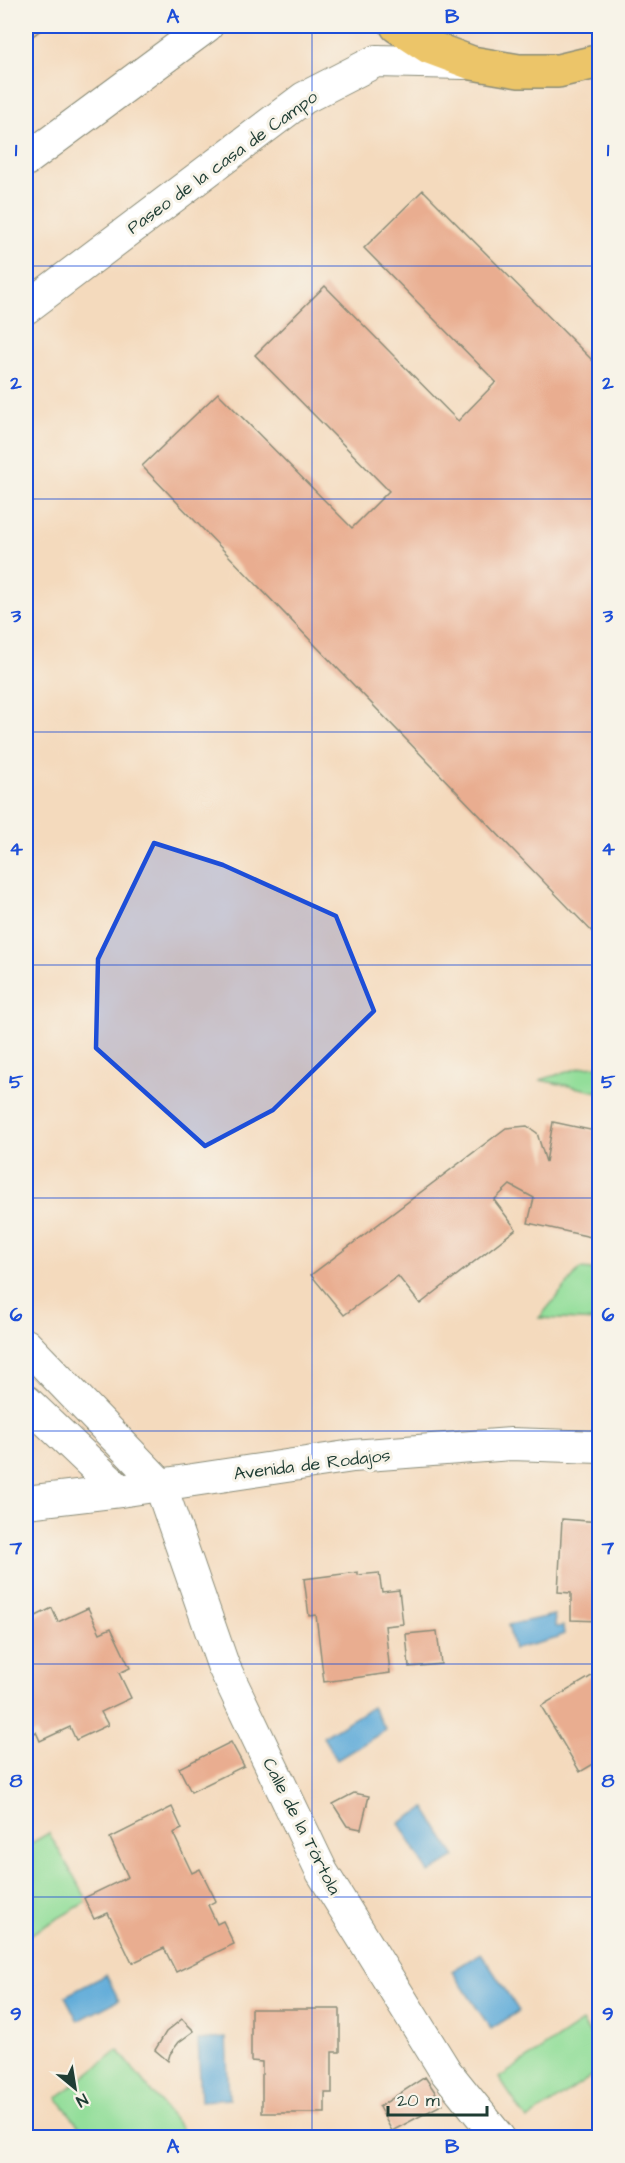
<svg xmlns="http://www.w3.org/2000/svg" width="625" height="2163" viewBox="0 0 625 2163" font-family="'Architects Daughter',sans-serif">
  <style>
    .green { fill: #93de9a; stroke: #598e67; stroke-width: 1.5 }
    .water { fill: #61acd9; stroke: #407486; stroke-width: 1.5 }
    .building { fill: #e9ad90 }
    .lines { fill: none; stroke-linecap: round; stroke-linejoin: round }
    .minor-casing { stroke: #8a8c78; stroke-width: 34 }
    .highway-casing { stroke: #8a8c78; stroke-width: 36 }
    .minor { stroke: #fff; stroke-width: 32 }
    .highway { stroke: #ecc569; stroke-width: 33 }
    .marked { fill: #1d4ed8; fill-opacity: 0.2; stroke: #1d4ed8; stroke-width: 4.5; stroke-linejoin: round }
    .grid { fill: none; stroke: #1d4ed8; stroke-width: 1.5; stroke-opacity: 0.55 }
    .labels { text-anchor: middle; stroke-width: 6; stroke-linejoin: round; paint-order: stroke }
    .street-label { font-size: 18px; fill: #1f3d34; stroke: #f7f3e8 }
    .neatline { fill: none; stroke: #1d4ed8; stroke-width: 2 }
    .grid-label { font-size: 20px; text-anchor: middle; font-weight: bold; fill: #1d4ed8 }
  </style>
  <rect width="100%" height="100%" fill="#f7f3e8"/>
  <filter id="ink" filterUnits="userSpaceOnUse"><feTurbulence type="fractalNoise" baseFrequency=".0167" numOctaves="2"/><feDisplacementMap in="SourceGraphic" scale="12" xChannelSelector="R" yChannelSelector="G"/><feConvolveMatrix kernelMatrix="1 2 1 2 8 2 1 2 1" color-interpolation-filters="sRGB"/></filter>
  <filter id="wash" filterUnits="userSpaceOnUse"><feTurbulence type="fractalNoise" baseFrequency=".008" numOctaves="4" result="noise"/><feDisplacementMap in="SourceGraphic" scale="24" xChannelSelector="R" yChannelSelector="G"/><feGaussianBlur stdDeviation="1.35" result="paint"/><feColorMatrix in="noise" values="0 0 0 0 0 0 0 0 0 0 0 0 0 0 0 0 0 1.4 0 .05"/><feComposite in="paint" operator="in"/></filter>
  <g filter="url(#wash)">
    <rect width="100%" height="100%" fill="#f4dabd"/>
    <path class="green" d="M599,1066V1092L540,1080L583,1067Z
      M580,1269L593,1270L599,1275V1321L539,1318Z
      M49,1833L88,1901L26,1937V1846Z
      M582,2022L599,2047V2071L527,2120L499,2078Z
      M118,2050L188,2137H88L57,2098Z"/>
    <path class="water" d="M554,1615L556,1627L563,1626L564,1634L559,1636L558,1638L514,1649L508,1625Z
      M372,1707L386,1730L337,1760L323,1737Z
      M425,1808L455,1857L429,1873L399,1823Z
      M481,1953L519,2011L491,2029L452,1971Z
      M106,1975L119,2000L78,2021L65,1996Z
      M226,2038L229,2099L201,2101L198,2040Z"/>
    <g id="blocks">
      <path class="building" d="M26,26H46L26,41Z
        M423,190L600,368V940L142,466L218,393L352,528L389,491L255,355L325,286L458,421L496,382L364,248Z
        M553,1122L600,1132V1239L528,1223L534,1198L510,1185L494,1200L516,1229L420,1304L398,1276L344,1315L311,1275L506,1128L527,1126L537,1133L546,1162Z
        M562,1519L600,1522V1621L571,1620V1593L558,1592Z
        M358,1572V1575L379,1573L382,1592L399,1590L403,1624L385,1626L390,1673L324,1682L316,1615L309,1616L304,1579Z
        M52,1608L58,1622L88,1608L100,1633L111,1628L130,1668L119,1673L131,1698L101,1712L108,1725L76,1740L70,1727L40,1741L36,1732L26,1737V1621Z
        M437,1631L441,1664L409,1667L406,1634Z
        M600,1671V1770L595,1763L580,1772L541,1706Z
        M231,1742L244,1766L191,1792L179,1768Z
        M354,1793L369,1796L361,1829L347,1826L333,1804Z
        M172,1807L182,1829L173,1833L192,1873L200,1869L216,1901L208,1905L217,1924L223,1921L234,1944L176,1972L164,1948L132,1963L108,1913L94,1919L84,1898L128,1877L110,1838Z
        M251,2009H340V2052H332V2093H325V2113H262V2062L251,2061Z
        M182,2019L194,2031L179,2042L170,2054L168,2061L155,2050L166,2032Z
        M425,2077L443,2104L392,2131L379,2107Z"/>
    </g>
  </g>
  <g filter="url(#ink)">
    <use href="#blocks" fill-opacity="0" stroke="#8a8c78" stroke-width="1.5"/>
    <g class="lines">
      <defs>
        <path id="minor" d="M26,160L207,26
          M26,308L304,98L376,61L464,63
          M26,1345L160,1484L223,1665L322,1872L446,2072L499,2138
          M26,1401L120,1491
          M26,1502L120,1491L353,1456L511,1444L600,1447"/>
        <path id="highway" d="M397,26L429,47L472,63L519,71H558L600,61"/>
      </defs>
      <use href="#minor" class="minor-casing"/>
      <use href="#highway" class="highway-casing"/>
      <use href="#minor" class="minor"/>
      <use href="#highway" class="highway"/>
    </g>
  </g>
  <path class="marked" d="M154,843L223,865L336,916L374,1011L273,1110L205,1146L96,1048L98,959Z"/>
  <path class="grid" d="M312,26V2138M26,266H600M26,499H600M26,732H600M26,965H600M26,1198H600M26,1431H600M26,1664H600M26,1897H600"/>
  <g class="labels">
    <g class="street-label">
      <text transform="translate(222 162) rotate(-36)" y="6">Paseo de la casa de Campo</text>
      <text transform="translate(312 1464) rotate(-7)" y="6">Avenida de Rodajos</text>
      <text transform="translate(302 1826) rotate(63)" y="6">Calle de la Tórtola</text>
    </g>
  </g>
  <rect width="625" height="2163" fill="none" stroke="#f7f3e8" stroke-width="66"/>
  <g transform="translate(75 2088) rotate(150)" stroke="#f7f3e8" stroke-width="4.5" paint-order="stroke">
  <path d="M0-4.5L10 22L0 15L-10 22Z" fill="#1f3d34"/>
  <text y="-9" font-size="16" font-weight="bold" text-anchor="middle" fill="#1f3d34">N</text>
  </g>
  <path d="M388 2106v9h99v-9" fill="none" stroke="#1f3d34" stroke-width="3"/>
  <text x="397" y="2106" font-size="18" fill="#1f3d34" stroke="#f7f3e8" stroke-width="4.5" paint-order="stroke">20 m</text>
  <rect x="33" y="33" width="559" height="2097" class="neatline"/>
  <g class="grid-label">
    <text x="173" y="23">A</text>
    <text x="452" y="23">B</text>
    <text x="16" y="156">1</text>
    <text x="608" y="156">1</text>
    <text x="16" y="389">2</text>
    <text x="608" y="389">2</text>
    <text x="16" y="622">3</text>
    <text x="608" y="622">3</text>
    <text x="16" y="855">4</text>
    <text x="608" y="855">4</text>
    <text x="16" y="1088">5</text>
    <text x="608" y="1088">5</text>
    <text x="16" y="1321">6</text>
    <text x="608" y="1321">6</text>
    <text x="16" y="1554">7</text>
    <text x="608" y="1554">7</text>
    <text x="16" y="1787">8</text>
    <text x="608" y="1787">8</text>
    <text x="16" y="2020">9</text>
    <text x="608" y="2020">9</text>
    <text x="173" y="2153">A</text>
    <text x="452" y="2153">B</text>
  </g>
</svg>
